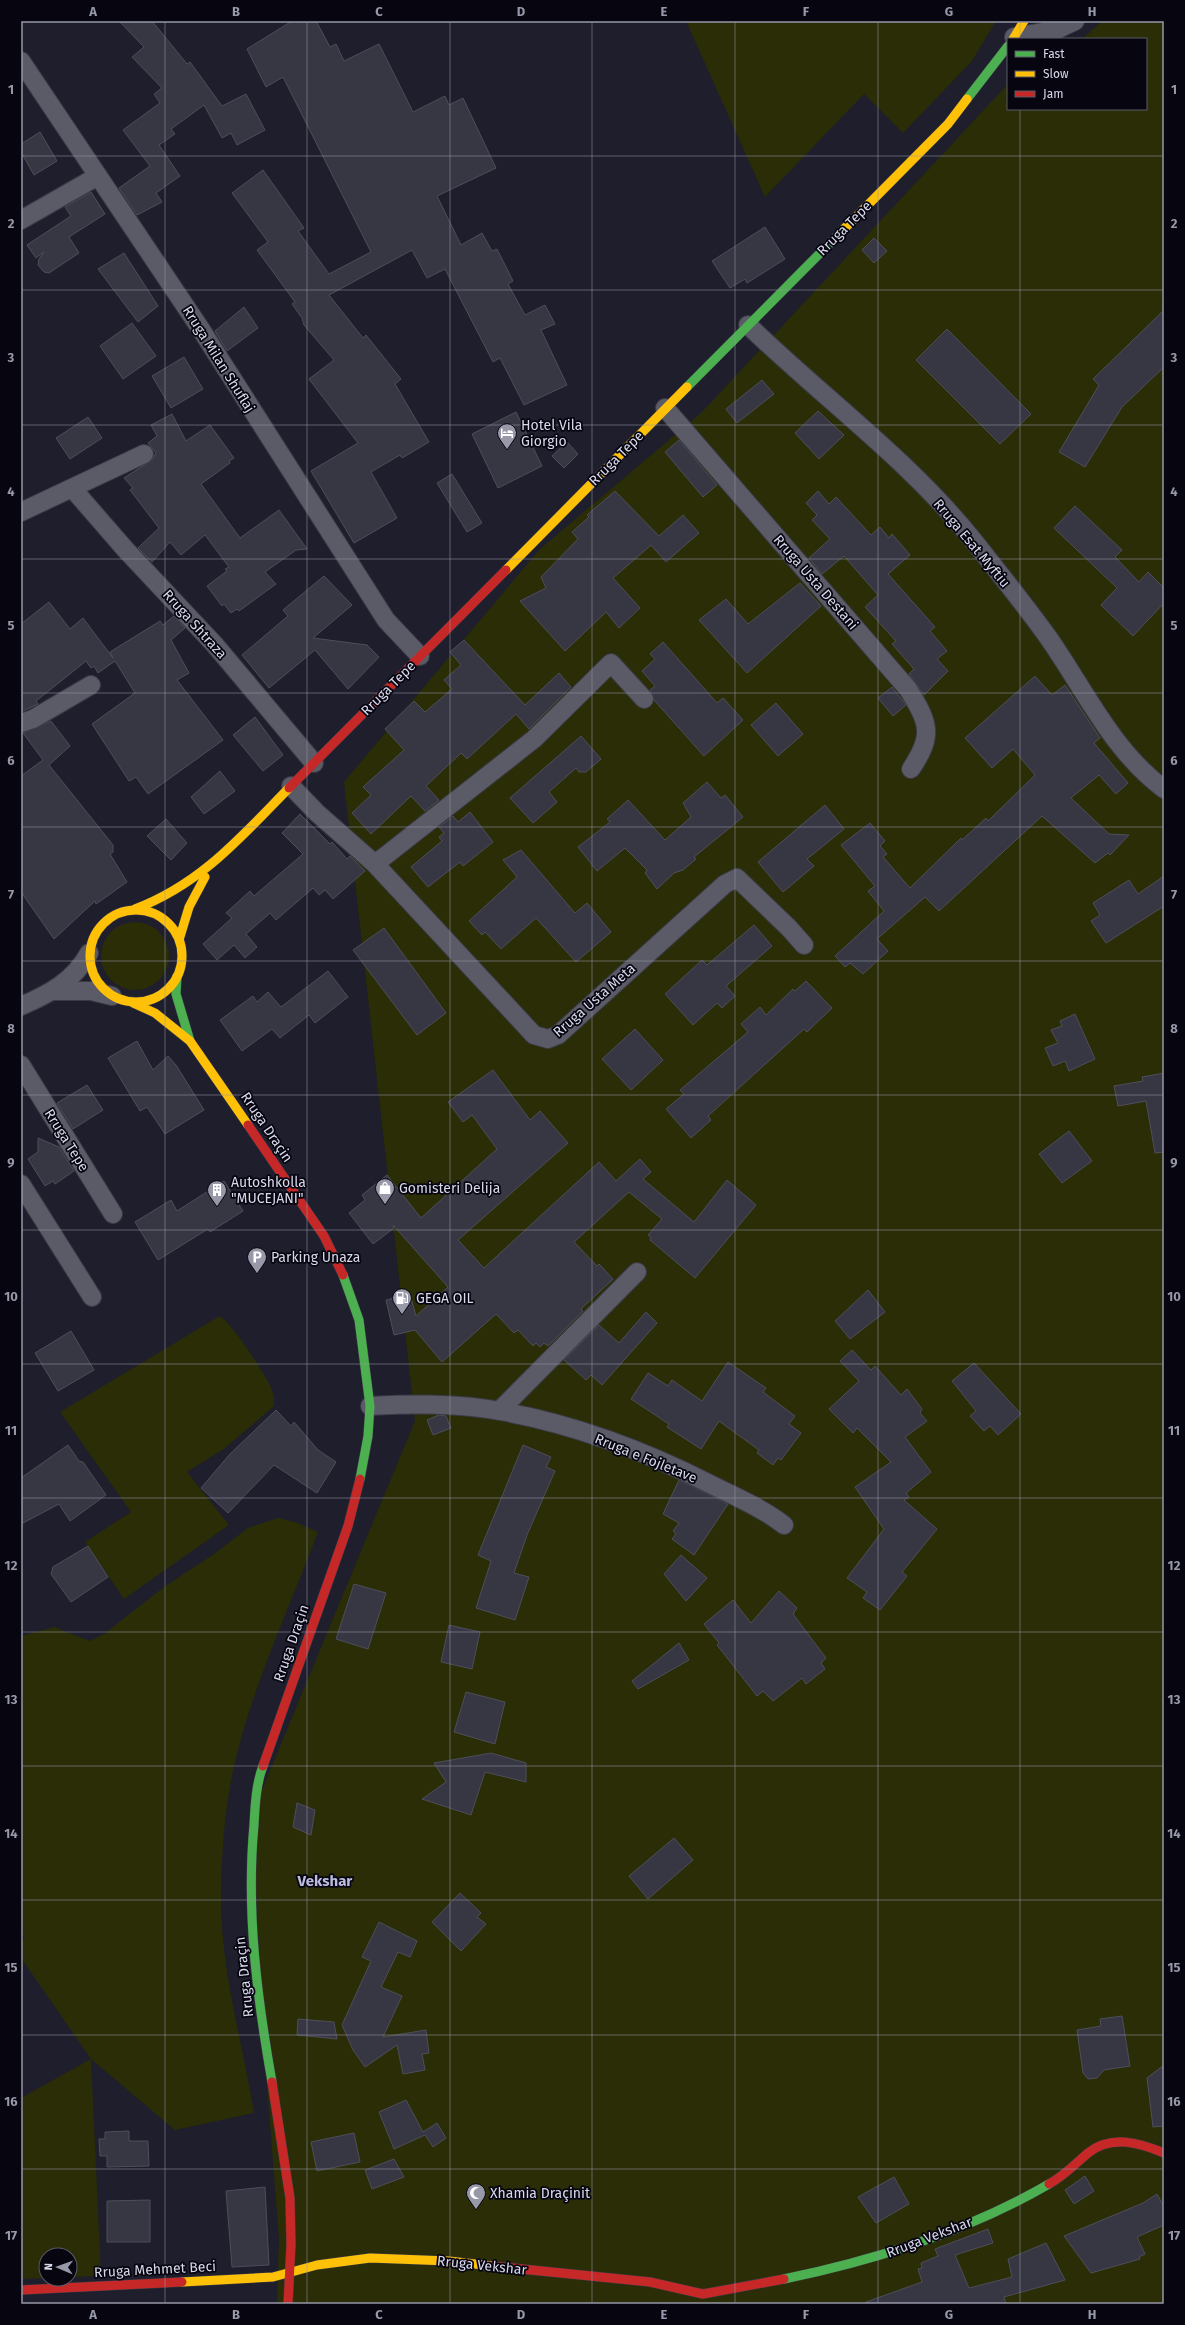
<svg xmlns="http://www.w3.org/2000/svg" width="1185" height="2325" viewBox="0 0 1185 2325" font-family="'Fira Sans',sans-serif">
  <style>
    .green { fill: #2a2d06 }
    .building { fill: #373744; stroke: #4e4e5b }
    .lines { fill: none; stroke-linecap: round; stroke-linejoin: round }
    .street-casing { stroke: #3b3b47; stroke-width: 20 }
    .fast-casing { stroke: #3b3b47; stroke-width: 10 }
    .slow-casing { stroke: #3b3b47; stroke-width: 10 }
    .jam-casing { stroke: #3b3b47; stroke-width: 10 }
    .street { stroke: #5b5b67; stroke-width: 18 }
    .fast { stroke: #4caf50; stroke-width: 9 }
    .slow { stroke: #ffc107; stroke-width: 9 }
    .jam { stroke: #c62828; stroke-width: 9 }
    .grid { fill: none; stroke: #9798a8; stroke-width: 1; stroke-opacity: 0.55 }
    .labels { text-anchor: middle; stroke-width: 3.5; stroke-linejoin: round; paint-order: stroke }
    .street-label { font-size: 14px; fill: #d8d9eb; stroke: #060510 }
    .poi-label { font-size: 14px; fill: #d8d9eb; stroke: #060510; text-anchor: start }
    .neighbourhood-label { font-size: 15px; font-weight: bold; fill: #bbbcdf; stroke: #060510 }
    .neatline { fill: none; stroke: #9798a8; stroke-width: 1.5 }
    .grid-label { font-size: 13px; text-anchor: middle; font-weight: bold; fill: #9798a8 }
  </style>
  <rect width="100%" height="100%" fill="#1f1e2c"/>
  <path class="green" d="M686,21H996L972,61L903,133L864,94L765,197Z
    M1102,21H1164V2304H277L279,2239L264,2045L252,1814L415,1421L344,782L540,549L701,413L1008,84V109H1146V39H1082Z
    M101 956a34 34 0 1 1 68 0a34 34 0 1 1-68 0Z
    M218,1317H221C234,1326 266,1375 272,1390C274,1395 274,1401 274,1406L224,1449L187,1472L229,1525L124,1599L85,1542L131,1512L60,1412Z
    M278,1518L295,1522L318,1532C287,1615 243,1705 229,1793C223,1829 221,1868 221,1904C222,1975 243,2044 254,2113L175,2130L91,2059L101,2276L70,2277V2255H46V2278L21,2279V2098L91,2059L21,1958V1941L25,1938L21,1931V1636L54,1627L90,1641L104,1634L164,1587L214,1554L248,1528Z"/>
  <path class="building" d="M119,21H152L187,64L190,62L222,106L246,94L265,130L237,145L231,133L222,138L204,105L171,129L175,134L159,145L180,176L156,193L162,202L137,215L119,188L150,166L123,130L160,103L154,94L162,88L132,57L144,47Z
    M292,21H316L330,47L336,44L344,61L379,44L413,112L445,96L449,105L463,98L496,168L437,196L461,245L482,233L492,251L497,249L513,281L508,284L525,315L545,305L555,324L541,330L567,385L524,405L500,358L493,362L445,269L427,278L412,250L329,295L363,338L366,335L401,379L395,384L429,442L402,458L400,455L371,472L397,518L354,543L311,471L358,443L309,379L334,360L304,325L302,318L292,304L295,302L257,250L268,242L232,193L263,170L304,228L298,231L329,274L371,252L283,77L266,87L247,49Z
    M40,132L57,161L34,175L21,152V144Z
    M91,192L105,214L69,237L79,253L49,273L44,272L38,265L39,259L44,252L36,258L27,245L71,216L65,207Z
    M765,227L785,259L747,283L745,279L730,288L712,261Z
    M874,238L887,251L874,263L862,250Z
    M124,253L158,306L138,322L98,269Z
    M244,307L258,328L227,351L215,331Z
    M1164,310V367L1122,407L1085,467L1059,452L1099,385L1093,379Z
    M132,323L156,356L123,379L100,346Z
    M947,329L1031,414L1000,444L916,360Z
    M184,357L203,389L171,408L152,376Z
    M762,380L774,394L737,423L726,409Z
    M818,411L844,435L819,459L795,433Z
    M516,412L542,466L498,488L472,434Z
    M172,414L186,441L210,425L234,458L229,461L230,463L201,484L240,538L279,510L307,549L296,550L265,572L276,584L239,611L237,609L231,613L224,604L222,606L207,586L227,571L225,569L229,567L205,535L181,555L170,542L152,562L138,548L159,528L130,490L133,488L124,478L152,460L156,453L148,443L157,436L151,425Z
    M88,417L102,438L70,459L56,438Z
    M679,440L717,485L703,497L665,452Z
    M567,442L578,454L564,468L552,456Z
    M452,474L482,523L467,532L437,483Z
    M615,491L659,536L683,515L699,533L666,562L651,545L613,578L640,608L619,628L606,612L565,651L520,601L546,588L541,577L578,539L572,532L589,517L587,515Z
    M818,491L829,504L836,497L871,535L880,527L889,538L892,534L910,555L888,574L935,627L930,631L947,651L937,659L948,671L924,695L909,674L914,669L892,644L896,641L865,607L878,595L844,556L822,574L809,558L830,539L812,520L817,515L806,503Z
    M1075,506L1122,550L1115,557L1139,582L1148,572L1164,588V603L1133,636L1101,605L1117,588L1054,528Z
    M324,576L352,605L313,638L367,645L379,657L348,689L315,650L269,688L242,655L288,616L283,610Z
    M800,583L821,606L747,673L699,620L726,599L748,624Z
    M49,602L70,629L83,618L113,658L110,652L160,621L163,625L174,616L185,628L171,640L189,673L177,680L223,740L148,794L136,777L129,781L92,724L135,693L115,661L98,673L94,666L91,668L86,661L36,701L38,704L21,712V624Z
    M464,640L525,705L559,673L571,687L529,729L516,714L467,759L461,753L426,786L439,800L425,811L411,796L371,834L352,813L371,795L363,787L404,750L385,729L414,701L425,712L452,689L444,680L461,665L450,652Z
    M663,642L717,703L723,698L743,720L704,756L654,700L650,690L655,686L642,671L655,659L650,654Z
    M1035,676L1052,695L1065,685L1100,738L1094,743L1128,783L1116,794L1099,775L1071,798L1109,834L1129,835L1110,855L1108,853L1095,863L1042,816L939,911L925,897L877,939L888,951L863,974L850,963L845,967L835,956L884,911L868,891L875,886L841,845L870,823L885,841L880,846L887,854L883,857L910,888L961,838L962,840L986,818L988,821L1035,775L1013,749L992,768L965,738Z
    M892,687L906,705L893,716L878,698Z
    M776,703L803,734L778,756L751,725Z
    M255,717L283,755L263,771L233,735Z
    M51,721L70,746L49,765L113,845V852L110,854L127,882L96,904L95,901L54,939L21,892V776L43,760L23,733Z
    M581,736L601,759L586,772H579L576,768L549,792L557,802L533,823L510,798Z
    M220,771L235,791L204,814L191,797Z
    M707,782L721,798L725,795L743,817L694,857L696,859L683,870L674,873L657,889L645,873L647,870L625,848L597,871L578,847L610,822L607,819L628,800L665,840L691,817L683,803Z
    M825,805L844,829L807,859L814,866L783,892L758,862Z
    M470,812L493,842L463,866L460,862L428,887L411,867L442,841L439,837L444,833L439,827L453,816L458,822Z
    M300,814L330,844L332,842L347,859L350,856L365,871L333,899L325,890L319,895L313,888L276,920L270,913L246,934L257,947L245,958L234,945L217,960L203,944L232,918L226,913L250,891L254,896L303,854L282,833Z
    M166,819L187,843L171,860L147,836Z
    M521,850L575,913L587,903L611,932L576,962L536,918L501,949L485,932L482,935L469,921L517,877L503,860Z
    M1164,876V906L1106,943L1091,921L1100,915L1093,903L1129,880L1138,894Z
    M754,925L772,946L726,986L735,996L722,1008L717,1003L693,1025L665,994L702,960L707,965Z
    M384,928L446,1013L417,1035L353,950Z
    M328,971L348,997L315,1023L309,1015L280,1038L272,1029L242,1051L220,1020L253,996L257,1002L268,992L281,1007Z
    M806,981L832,1008L807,1032L804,1029L708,1116L711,1120L691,1138L666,1109L684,1094L680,1090L748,1032L741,1024L760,1007L766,1015L793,989L795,991Z
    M1075,1014L1095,1059L1069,1071L1065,1061L1053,1066L1045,1048L1058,1043L1051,1030L1062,1026L1060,1021Z
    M635,1029L663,1060L631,1090L602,1059Z
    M137,1041L153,1070L168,1056L176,1065L204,1110L165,1134L147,1107L140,1111L108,1058Z
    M493,1070L530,1120L540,1111L568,1143L458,1240L484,1268L599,1162L616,1181L640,1159L651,1172L643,1179L694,1222L727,1180L756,1205L695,1278L650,1240L651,1237L648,1235L662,1219L629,1192L574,1242L597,1266L599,1264L613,1279L581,1309L583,1311L548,1346L544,1343L540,1347L536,1343L533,1346L518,1330L514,1333L496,1314L442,1362L415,1330L394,1335L386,1300L410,1294L416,1316L448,1287L393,1225L394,1228L373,1244L349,1213L365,1200L362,1195L387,1175L421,1218L497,1149L472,1115L463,1122L448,1102Z
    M1164,1073V1152L1155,1153L1146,1101L1118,1106L1114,1086L1143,1081L1142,1077Z
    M87,1085L103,1110L73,1129L57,1103Z
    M1069,1131L1092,1161L1062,1183L1039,1154Z
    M38,1138L59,1147L74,1171L55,1184L53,1181L45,1186L28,1159L38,1152Z
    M224,1181L243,1211L210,1232L208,1229L158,1260L135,1222L171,1200L177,1211Z
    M868,1290L885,1312L850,1339L835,1321Z
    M646,1312L657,1323L602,1385L591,1375L586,1380L564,1360L599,1325L619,1343Z
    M71,1331L94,1370L58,1391L35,1353Z
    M852,1350L871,1370L875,1366L901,1395L907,1389L922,1409L920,1413L927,1421L905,1437L931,1472L906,1493L909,1497L904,1500L937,1529L902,1572L907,1576L880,1610L863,1598L867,1592L847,1578L884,1529L855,1487L891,1462L857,1428L853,1433L829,1409L859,1381L840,1361Z
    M728,1362L766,1388L763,1392L795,1416L789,1424L801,1433L781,1460L778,1458L773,1465L757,1453L759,1450L719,1421L701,1449L667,1427L669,1424L631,1399L648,1373L668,1386L672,1380L702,1401Z
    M974,1363L1021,1414L998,1435L990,1426L984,1431L970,1416L976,1411L952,1381Z
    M276,1410L291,1426L294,1422L318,1450L336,1462L317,1493L274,1465L228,1513L201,1488L230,1454Z
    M439,1415L446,1416L451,1428L433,1435L427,1420Z
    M68,1445L79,1461L83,1462L106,1495L70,1521L59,1504L21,1524V1478Z
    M523,1445L551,1457L546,1467L555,1471L527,1535L514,1573L529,1577L515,1620L476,1608L491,1561L478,1555Z
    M679,1480L728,1504L694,1555L672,1539L676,1534L673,1531L679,1523L663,1514Z
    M88,1546L108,1577L71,1602L51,1574L53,1567Z
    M681,1555L707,1578L686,1601L664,1574Z
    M354,1584L386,1593L368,1649L336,1639Z
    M779,1591L797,1608L793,1614L826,1658L821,1663L825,1669L806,1684L802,1678L773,1701L763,1691L757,1696L717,1645L719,1643L704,1624L733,1600L751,1623Z
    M449,1625L480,1632L472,1669L441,1662Z
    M679,1643L689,1660L638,1689L632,1681Z
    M466,1692L505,1702L495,1744L454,1732Z
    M491,1753L526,1763V1782L485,1772L471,1815L422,1799L446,1782L434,1763Z
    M297,1803L315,1810L311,1835L293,1827Z
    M674,1838L693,1860L648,1899L629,1876Z
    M460,1893L481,1913L477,1917L486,1924L461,1951L432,1922Z
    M379,1922L417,1941L410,1957L398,1952L381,1987L402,1996L383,2037L426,2030L429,2053L422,2054L425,2070L403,2074L397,2045L365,2067L353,2050L342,2025L371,1961L362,1957Z
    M1122,2016L1130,2066L1104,2070L1097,2078L1088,2079L1083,2073L1077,2030L1101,2026L1100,2019Z
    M298,2019L334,2022L337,2039L297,2035Z
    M1164,2065V2126L1153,2127L1147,2078Z
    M406,2100L423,2132L437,2123L446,2138L433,2147L425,2135L394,2149L379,2112Z
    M129,2131V2141H148L149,2166L107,2167V2156H100L99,2139H105V2132Z
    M354,2133L360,2162L317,2171L311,2142Z
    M394,2159L404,2177L372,2189L365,2170Z
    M1085,2176L1094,2191L1074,2204L1065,2190Z
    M894,2177L909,2204L876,2223L858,2197Z
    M265,2187L269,2265L232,2267L226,2191Z
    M1157,2194L1164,2207V2225L1137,2237L1145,2254L1139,2257L1140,2259L1091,2273L1064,2236L1143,2203Z
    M150,2200V2242H107V2201Z
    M988,2229L993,2243L955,2255L969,2288L1012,2277L1008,2259L1046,2243L1065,2280L1004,2297L1006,2304H867L866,2302L922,2282L918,2269L922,2268L921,2263L938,2256L935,2249Z"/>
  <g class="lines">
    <defs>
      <path id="street" d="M1014,37L1056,30L1075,21
        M21,61L202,331L386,620L420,656
        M21,220L98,176
        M748,325C822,397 908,459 973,540C999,573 1026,606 1050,640C1086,692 1112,750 1164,789
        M665,408L908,689C929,723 934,735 911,769
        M72,488L125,549L215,645L314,763
        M21,512L144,454
        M21,723L33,719L91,685
        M291,786L317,813L375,864L534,1035L548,1039L558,1035L725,884L737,878L789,928L804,945
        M375,864L534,739L611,663L644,699
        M54,991H91L112,996
        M21,1006C49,994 74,981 89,953
        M21,1065L113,1214
        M21,1184L92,1297
        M370,1406C413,1404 458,1403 500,1411C573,1424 645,1451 710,1484C736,1497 762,1508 784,1525
        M499,1411L637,1272"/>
      <path id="fast" d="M967,99L1008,46
        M687,387L845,228
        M177,976L176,994L190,1041
        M343,1275L359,1320L370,1406L368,1436L360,1479
        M263,1766C256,1784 255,1806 254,1825C246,1911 257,1997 272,2082
        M784,2279C876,2260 968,2231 1049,2184"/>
      <path id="slow" d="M1013,39L1024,21
        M845,228L948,124L967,99
        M506,570L687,387
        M135,909C201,884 241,837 289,788
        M90 956a46 46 0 1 1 92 0a46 46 0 1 1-92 0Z
        M179,940L189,907L205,877
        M133,1003L155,1013L190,1041L248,1125
        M182,2282L273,2277L317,2265L370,2258L449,2261L492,2266"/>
      <path id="jam" d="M289,788L506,570
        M248,1125L324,1236L343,1275
        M263,1766L348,1526L360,1479
        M272,2082L290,2198L291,2244L288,2304
        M1049,2184C1064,2176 1075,2164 1088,2153C1111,2134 1140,2143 1164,2153
        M492,2266L650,2282L703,2294L784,2279
        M21,2290L182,2282"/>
    </defs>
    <use href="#street" class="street-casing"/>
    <use href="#fast" class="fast-casing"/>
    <use href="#slow" class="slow-casing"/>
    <use href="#jam" class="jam-casing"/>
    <use href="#street" class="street"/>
    <use href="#fast" class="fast"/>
    <use href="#slow" class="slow"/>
    <use href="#jam" class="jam"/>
  </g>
  <path class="grid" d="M165,21V2304M307,21V2304M450,21V2304M592,21V2304M735,21V2304M878,21V2304M1020,21V39M1020,109V2304M21,156H1164M21,290H1164M21,425H1164M21,559H1164M21,693H1164M21,827H1164M21,961H1164M21,1095H1164M21,1230H1164M21,1364H1164M21,1498H1164M21,1632H1164M21,1766H1164M21,1900H1164M21,2035H1164M21,2169H1164"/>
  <defs>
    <symbol id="hotel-pin" viewBox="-11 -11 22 30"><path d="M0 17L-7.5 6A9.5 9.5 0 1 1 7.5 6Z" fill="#9798a8" stroke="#060510"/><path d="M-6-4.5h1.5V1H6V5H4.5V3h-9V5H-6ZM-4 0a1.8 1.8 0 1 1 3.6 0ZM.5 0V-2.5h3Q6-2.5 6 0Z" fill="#fff"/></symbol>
    <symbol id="shop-pin" viewBox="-11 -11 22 30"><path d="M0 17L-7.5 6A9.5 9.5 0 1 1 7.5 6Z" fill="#9798a8" stroke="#060510"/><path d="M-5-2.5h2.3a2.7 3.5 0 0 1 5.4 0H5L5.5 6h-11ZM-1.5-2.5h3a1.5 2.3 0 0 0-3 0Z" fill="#fff"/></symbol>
    <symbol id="building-pin" viewBox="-11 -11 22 30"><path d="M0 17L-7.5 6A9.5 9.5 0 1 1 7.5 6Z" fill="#9798a8" stroke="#060510"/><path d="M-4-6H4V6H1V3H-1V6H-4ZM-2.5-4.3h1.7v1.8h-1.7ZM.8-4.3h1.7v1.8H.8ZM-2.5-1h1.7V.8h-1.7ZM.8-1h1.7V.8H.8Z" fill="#fff"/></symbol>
    <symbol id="parking-pin" viewBox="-11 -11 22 30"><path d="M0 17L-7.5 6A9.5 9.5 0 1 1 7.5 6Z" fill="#9798a8" stroke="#060510"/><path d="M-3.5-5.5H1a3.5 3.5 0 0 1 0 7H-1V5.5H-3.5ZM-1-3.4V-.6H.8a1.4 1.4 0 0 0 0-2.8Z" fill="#fff"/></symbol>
    <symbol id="fuel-pin" viewBox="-11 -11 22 30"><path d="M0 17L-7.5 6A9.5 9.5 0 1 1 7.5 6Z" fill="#9798a8" stroke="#060510"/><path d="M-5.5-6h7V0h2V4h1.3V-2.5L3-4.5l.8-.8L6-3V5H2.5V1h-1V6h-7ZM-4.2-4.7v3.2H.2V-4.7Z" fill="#fff"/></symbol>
    <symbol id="mosque-pin" viewBox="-11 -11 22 30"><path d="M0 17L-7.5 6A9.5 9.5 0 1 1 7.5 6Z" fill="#9798a8" stroke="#060510"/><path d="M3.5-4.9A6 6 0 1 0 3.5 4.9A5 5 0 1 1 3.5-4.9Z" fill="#fff"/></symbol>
  </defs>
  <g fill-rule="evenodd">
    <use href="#hotel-pin" x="496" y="422" width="22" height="30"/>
    <use href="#shop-pin" x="374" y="1177" width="22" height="30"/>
    <use href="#building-pin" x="206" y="1179" width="22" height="30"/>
    <use href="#parking-pin" x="246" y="1246" width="22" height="30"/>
    <use href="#fuel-pin" x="391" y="1287" width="22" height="30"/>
    <use href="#mosque-pin" x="465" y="2182" width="22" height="30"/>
  </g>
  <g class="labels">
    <g class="street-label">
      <text transform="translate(844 228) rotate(-45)" y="5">Rruga Tepe</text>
      <text transform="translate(219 359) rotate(58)" y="5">Rruga Milan Shuflaj</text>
      <text transform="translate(616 458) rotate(-45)" y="5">Rruga Tepe</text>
      <text transform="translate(972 543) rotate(50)" y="5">Rruga Esat Myftiu</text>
      <text transform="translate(816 582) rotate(49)" y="5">Rruga Usta Destani</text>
      <text transform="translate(195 624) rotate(48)" y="5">Rruga Shtraza</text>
      <text transform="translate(388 688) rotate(-45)" y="5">Rruga Tepe</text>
      <text transform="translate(594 1000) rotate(-41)" y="5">Rruga Usta Meta</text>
      <text transform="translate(267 1127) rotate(56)" y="5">Rruga Draçin</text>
      <text transform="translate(67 1140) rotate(58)" y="5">Rruga Tepe</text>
      <text transform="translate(646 1458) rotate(22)" y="5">Rruga e Fojletave</text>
      <text transform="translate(291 1643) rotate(-71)" y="5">Rruga Draçin</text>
      <text transform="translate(244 1977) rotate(-96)" y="5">Rruga Draçin</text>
      <text transform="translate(929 2237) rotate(-21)" y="5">Rruga Vekshar</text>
      <text transform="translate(482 2265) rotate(6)" y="5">Rruga Vekshar</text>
      <text transform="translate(155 2269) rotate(-3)" y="5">Rruga Mehmet Beci</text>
    </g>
    <g class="poi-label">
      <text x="521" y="430">Hotel Vila<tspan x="521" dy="16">Giorgio</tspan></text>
      <text x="231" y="1187">Autoshkolla<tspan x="231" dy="16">"MUCEJANI"</tspan></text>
      <text x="399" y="1193">Gomisteri Delija</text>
      <text x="271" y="1262">Parking Unaza</text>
      <text x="416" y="1303">GEGA OIL</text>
      <text x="490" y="2198">Xhamia Draçinit</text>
    </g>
    <g class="neighbourhood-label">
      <text x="325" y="1886">Vekshar</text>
    </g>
  </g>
  <rect width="1185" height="2325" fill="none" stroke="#060510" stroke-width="44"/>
  <rect x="1007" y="38" width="140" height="72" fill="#060510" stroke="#5a5a68"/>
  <rect x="1015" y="51" width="20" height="6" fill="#4caf50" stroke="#5a5a68"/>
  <text x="1043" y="58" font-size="12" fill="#d8d9eb">Fast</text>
  <rect x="1015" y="71" width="20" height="6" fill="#ffc107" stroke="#5a5a68"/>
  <text x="1043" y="78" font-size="12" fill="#d8d9eb">Slow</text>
  <rect x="1015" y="91" width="20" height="6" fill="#c62828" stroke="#5a5a68"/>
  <text x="1043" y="98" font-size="12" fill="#d8d9eb">Jam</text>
  <g transform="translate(58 2267) rotate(272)"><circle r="19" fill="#060510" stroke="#5a5a68"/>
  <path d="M0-3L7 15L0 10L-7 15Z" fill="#9798a8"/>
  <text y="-6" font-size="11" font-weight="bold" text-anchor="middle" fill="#d8d9eb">N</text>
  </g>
  <rect x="22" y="22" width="1141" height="2281" class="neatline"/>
  <g class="grid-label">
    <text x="93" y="16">A</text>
    <text x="236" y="16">B</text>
    <text x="379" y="16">C</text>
    <text x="521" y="16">D</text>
    <text x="664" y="16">E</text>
    <text x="806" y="16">F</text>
    <text x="949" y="16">G</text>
    <text x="1092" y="16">H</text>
    <text x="11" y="94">1</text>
    <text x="1174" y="94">1</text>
    <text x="11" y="228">2</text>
    <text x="1174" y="228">2</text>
    <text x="11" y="362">3</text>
    <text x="1174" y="362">3</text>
    <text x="11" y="496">4</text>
    <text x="1174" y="496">4</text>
    <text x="11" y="630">5</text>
    <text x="1174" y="630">5</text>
    <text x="11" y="765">6</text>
    <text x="1174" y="765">6</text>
    <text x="11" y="899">7</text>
    <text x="1174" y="899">7</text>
    <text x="11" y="1033">8</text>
    <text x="1174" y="1033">8</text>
    <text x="11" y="1167">9</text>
    <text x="1174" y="1167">9</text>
    <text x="11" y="1301">10</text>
    <text x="1174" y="1301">10</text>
    <text x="11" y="1435">11</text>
    <text x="1174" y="1435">11</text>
    <text x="11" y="1570">12</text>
    <text x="1174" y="1570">12</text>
    <text x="11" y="1704">13</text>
    <text x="1174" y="1704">13</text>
    <text x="11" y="1838">14</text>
    <text x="1174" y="1838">14</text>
    <text x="11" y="1972">15</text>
    <text x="1174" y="1972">15</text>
    <text x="11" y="2106">16</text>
    <text x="1174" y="2106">16</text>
    <text x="11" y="2240">17</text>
    <text x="1174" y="2240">17</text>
    <text x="93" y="2319">A</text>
    <text x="236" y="2319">B</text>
    <text x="379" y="2319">C</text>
    <text x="521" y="2319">D</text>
    <text x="664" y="2319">E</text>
    <text x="806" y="2319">F</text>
    <text x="949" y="2319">G</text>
    <text x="1092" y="2319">H</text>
  </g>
</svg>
